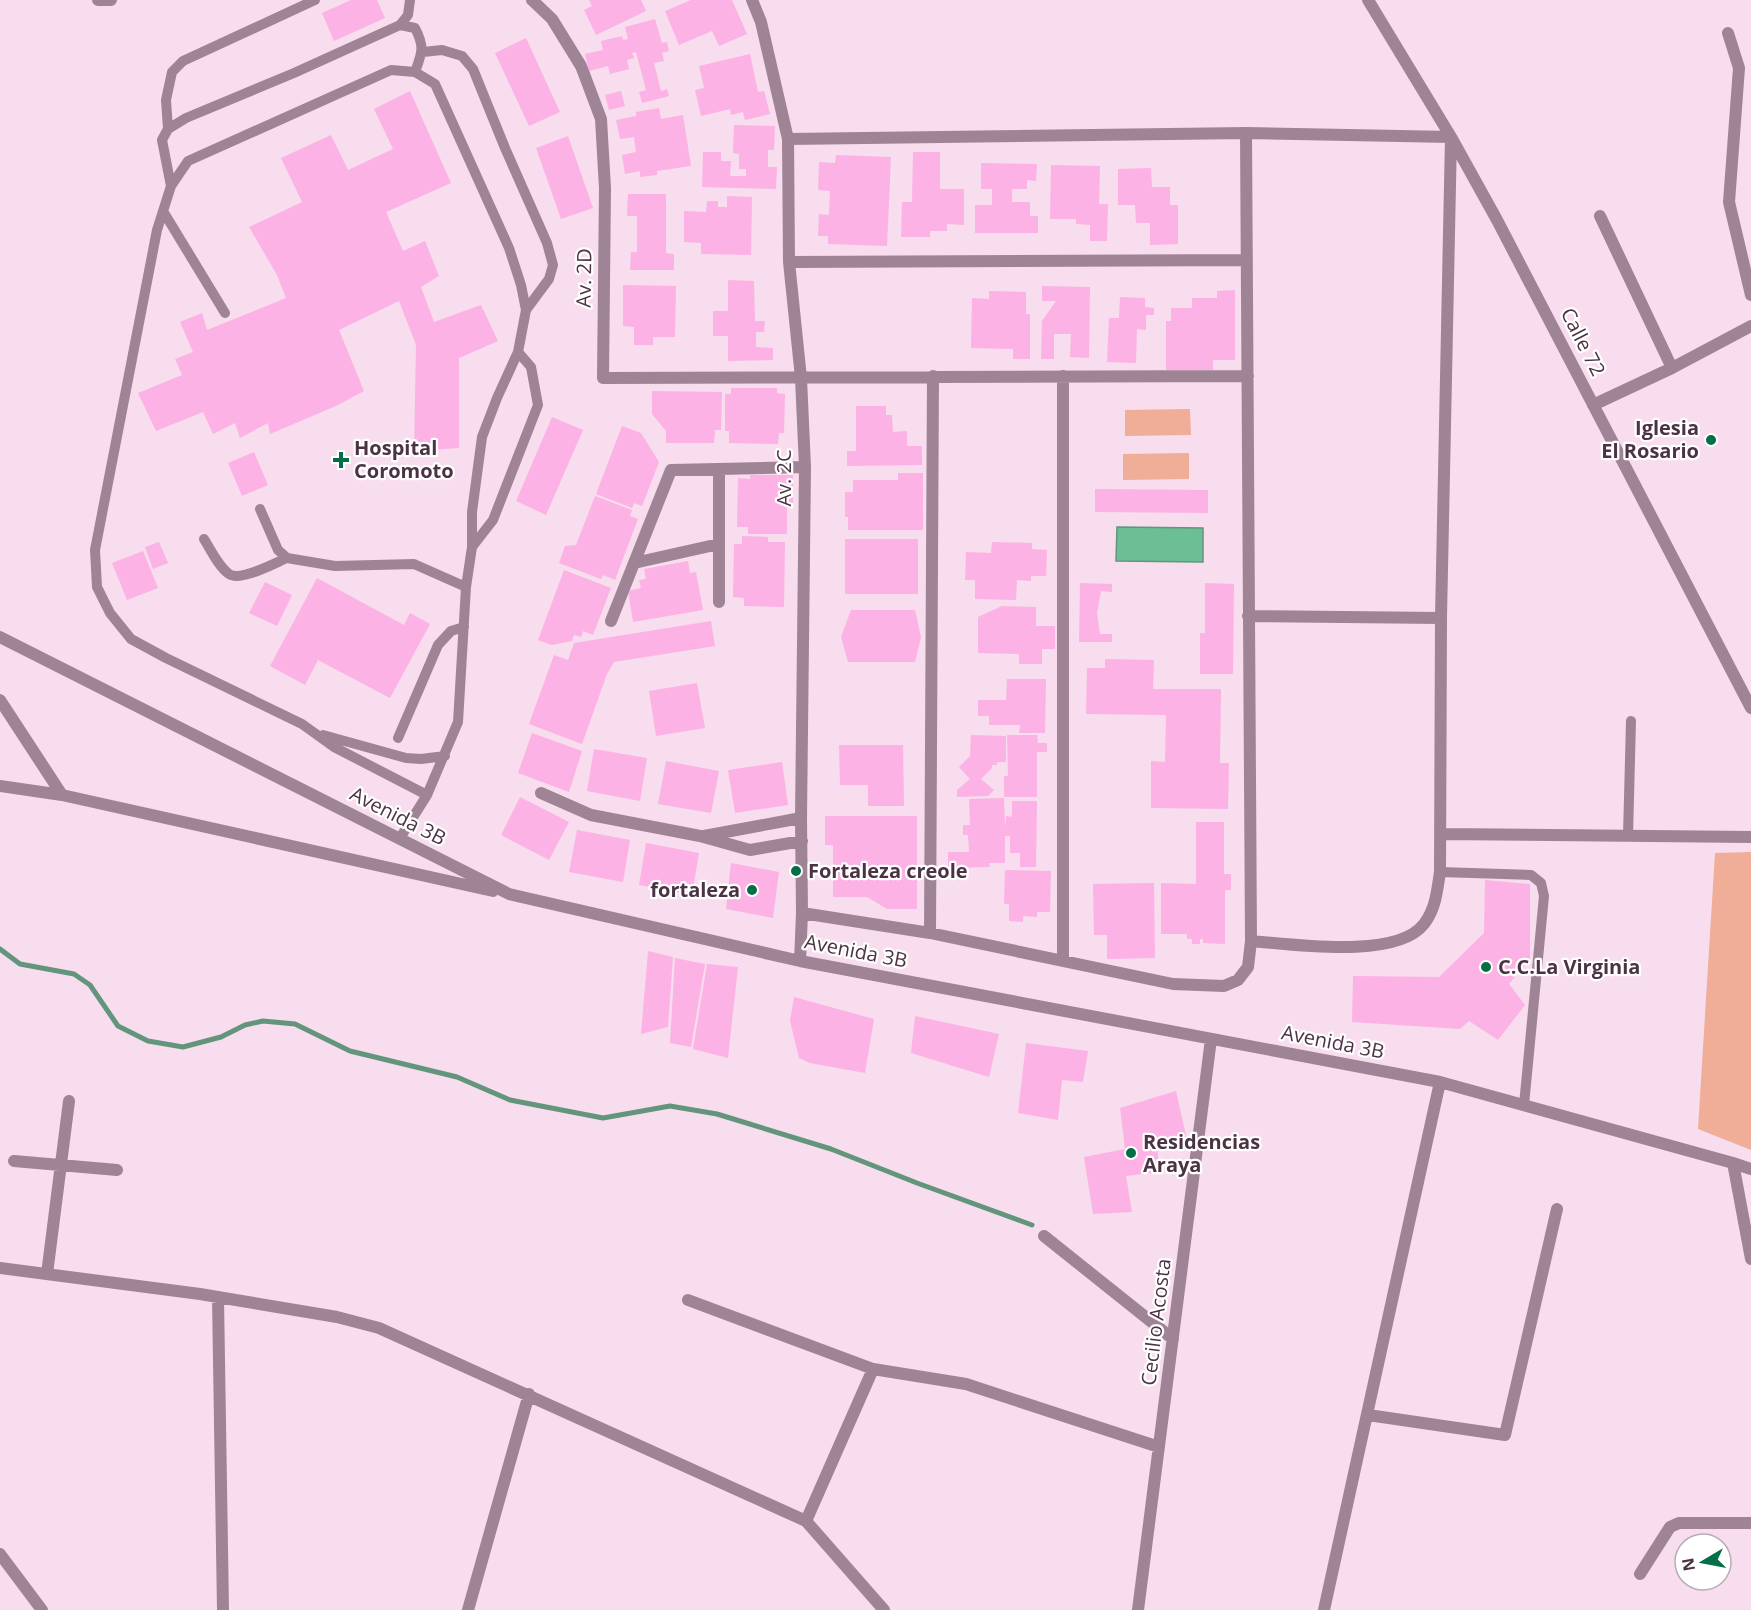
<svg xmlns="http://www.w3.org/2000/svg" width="1751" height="1610" viewBox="0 0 1751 1610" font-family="'Open Sans',sans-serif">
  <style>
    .green { fill: #f0ad97 }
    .water { fill: #6bbf92; stroke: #62957b; stroke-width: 1.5 }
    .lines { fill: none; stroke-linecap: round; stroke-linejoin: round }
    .stream { stroke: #62957b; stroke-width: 5 }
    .building { fill: #fcb2e4 }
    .service { stroke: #9f8496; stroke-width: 10 }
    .minor { stroke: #9f8496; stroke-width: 12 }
    .poi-dot { fill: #046f46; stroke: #fff; stroke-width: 2 }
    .labels { text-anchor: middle; stroke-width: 4.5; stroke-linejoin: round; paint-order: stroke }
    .street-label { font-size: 20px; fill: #4c3344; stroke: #fff }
    .poi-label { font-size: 20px; font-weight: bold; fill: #4c3344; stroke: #fff; text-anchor: start }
  </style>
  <rect width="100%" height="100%" fill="#f7ddee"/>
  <path class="green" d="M1190,409L1191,435L1125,436V410Z
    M1189,453V479L1123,480V454Z
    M1751,852V1150L1698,1129L1715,853Z"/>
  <path class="water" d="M1117,527L1203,528V562L1116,561Z"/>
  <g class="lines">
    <path class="stream" d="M0,949L20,964L74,974L90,985L118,1026L148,1041L183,1047L221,1037L245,1025L263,1021L295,1024L350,1051L457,1077L510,1100L603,1118L670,1106L717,1114L831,1149L917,1183L1032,1225"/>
  </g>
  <path class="building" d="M351,0H377L385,18L334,41L322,13Z
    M589,0H641L646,11L596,35L584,10L592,6Z
    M691,0H732L747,34L719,46L712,31L679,45L665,11Z
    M655,19L662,43L667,42L669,51L662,53L664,61L654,63L661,91L667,89L669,96L642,103L639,92L646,90L636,52L632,53L634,58L627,60L629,69L610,74L608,66L589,71L585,54L603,50L601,41L622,36L623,40L628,39L625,27Z
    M526,38L560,112L529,126L495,53Z
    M750,54L758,92L764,91L770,114L745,120L743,112L731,115L730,109L701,116L695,90L704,88L699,66Z
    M410,91L451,183L386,212L403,251L425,241L439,276L421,287L434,322L481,305L498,341L459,358V448L414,451L416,345L399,301L339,330L364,391L336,406L270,434L268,423L240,438L235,423L213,434L203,412L156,431L138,393L182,375L175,359L193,352L180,322L202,313L207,330L286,298L277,275L249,227L302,202L281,158L331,135L348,170L393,149L374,109Z
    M621,91L625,106L609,110L605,95Z
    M659,108L661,119L683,115L691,166L657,171V175L640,177V171L625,174L622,155L636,152L634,137L620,139L616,120L636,116V112Z
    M734,125L775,126L774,150H768V167H777L776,189L702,187L703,152H721V161H731L730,176H746V169H739V154L733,153Z
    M568,136L593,208L561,219L536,148Z
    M913,152H940V189H964V225L947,224V231H930V237H901L902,202H912Z
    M836,155L891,157L887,246L828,244V236H818L819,214L829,215L830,191L818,190L819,162L835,163Z
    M981,163L1037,164L1036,181L1027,180V189H1012V202H1030V216H1038V233H975V205H992V189H981Z
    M1051,165L1100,166L1099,204H1108L1107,241H1090V225L1076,224V219H1050Z
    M1151,168L1152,187H1170V205H1178V244L1150,245V223H1136L1135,205H1118V169Z
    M628,194H666V253L674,254V270H630L631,252H637V216H627Z
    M727,196L752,197L751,255L701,254V243L684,242V211L706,212L707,201H718V207H727Z
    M728,280L754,281L755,321H765L764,332H756V347L773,348V360L728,361V336H713V311H728Z
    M623,285L676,286L675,337H653V345H634V327L623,326Z
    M1042,286L1090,287L1089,358L1070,357L1071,334H1054V359H1041L1042,321L1056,301H1042Z
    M1235,290V360H1213V370H1166V321H1171V308H1192V298H1217V291Z
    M989,291L1026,292V314H1030V359H1013V349L971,348L972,298L989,299Z
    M1120,297L1145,298V307L1154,308V315H1146V330L1137,329L1136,363L1107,362L1109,318H1119Z
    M731,388H777V393L785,394L784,433H779L778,444L729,443V431H725V394H731Z
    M652,391L722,392L721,430H715L714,443H666V431L652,414Z
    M856,406H886V415H892L893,432L907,431V446H922V465L847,466V451H856Z
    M552,417L583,430L546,515L516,501Z
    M622,426L641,433L659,462L642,506L634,503L632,508L596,494Z
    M254,452L268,485L242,496L228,463Z
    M898,473H923V530H848V517H845V492H853V480H898Z
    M750,475H793V506H787V534H748V527H737L738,478L750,479Z
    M1095,489L1208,490V513L1095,512Z
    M595,496L632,510L630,516L638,519L615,580L603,575L601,579L559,563L565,546L576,545Z
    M742,536L768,537V542H785L784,607L744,606V598L733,597L734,544H742Z
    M845,539H918V594H845Z
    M159,542L168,563L153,569L145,547Z
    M992,542L1032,543V549L1047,550L1046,576H1031V581L1017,580L1016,600L975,599V580H965L966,552L991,553Z
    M143,551L158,588L127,600L112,563Z
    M688,561L690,573L696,572L703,610L633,622L628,591L641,588L639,580L646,579L644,569Z
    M564,570L611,588L593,635L583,631L581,637L574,635L572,641L552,645L538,640Z
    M317,578L404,625L410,613L430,624L390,698L318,660L305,685L270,666Z
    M265,582L292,595L277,626L249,613Z
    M1080,583L1112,584V592L1101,591L1097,613L1100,634H1112V642H1079Z
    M1205,583L1234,584L1233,674H1200V633H1205Z
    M1002,606L1036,607V626H1055V649H1042V664H1019V654L978,653V617Z
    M851,610H915L921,637L915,662H848L841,637Z
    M711,621L715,646L614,662L607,674L582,744L529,724L554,655L568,660L574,643Z
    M1105,659L1154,660L1153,689H1221L1220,763H1229L1228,809L1151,808V761L1165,762L1166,715L1086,714L1087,668H1105Z
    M1007,679H1046L1045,733H1019L1020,725H989V716H978V700H1006Z
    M697,683L705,728L656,736L649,691Z
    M532,733L582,751L569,792L518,773Z
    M971,735L1006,736V762H997V765H992V768L981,779L994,790L988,796L957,797V790L970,779L959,767L970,756Z
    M1007,735H1037L1038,743H1047V752H1037V797H1004V776H1008Z
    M839,745H903L904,806H868V785H840Z
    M594,749L647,758L640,801L587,791Z
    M666,761L719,771L711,813L658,804Z
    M782,762L788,805L735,813L728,770Z
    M520,797L569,822L549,860L501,835Z
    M1004,798L1005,828L1006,816L1012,817V801H1037L1036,867H1020V853H1010V836H1005V863H989L990,867L948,868V852H969L968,835H963V825H970L969,799Z
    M825,816H917V909H887L867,897H833V845H825Z
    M1196,822H1224V874H1231V890H1225V944L1203,943V939H1200V944H1192V939H1187V934H1161V883L1196,884Z
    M577,830L630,840L623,882L569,872Z
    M646,843L699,853L692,895L639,885Z
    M731,863L779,872L773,918L726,909Z
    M1005,870L1051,871L1050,912H1037V917L1023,916V922L1009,921V904H1004Z
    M1485,880L1530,884V958L1509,984L1525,1005L1498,1040L1469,1021L1460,1029L1352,1022L1353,976L1439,977L1484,933Z
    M1154,883L1155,958L1107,959V935H1094L1093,884Z
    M648,951L673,957L668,1027L641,1034Z
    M675,958L705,964L691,1047L670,1043Z
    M707,964L738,967L728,1058L693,1049Z
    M794,997L874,1019L865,1073L810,1063L799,1058L790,1021Z
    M915,1016L999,1034L989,1077L911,1053Z
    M1026,1043L1088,1051L1083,1082L1062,1080L1058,1120L1018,1113Z
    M1176,1091L1187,1140L1157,1148L1160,1172L1126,1176L1132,1212L1093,1214L1084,1157L1125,1149L1120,1108Z"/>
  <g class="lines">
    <path class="service" d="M400,25L408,15L410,0
      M423,52L442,50L462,56L473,69L505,148L547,243L553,265L549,279L526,310
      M168,129L166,100L172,72L183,61L315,0
      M171,186L162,140L168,129L186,118L294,73L400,25L415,28C425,47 422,53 415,72
      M163,211L225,313
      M260,509L278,550L287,558L335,566L414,564L466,587
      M204,539C211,550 218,566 229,574C240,582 275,563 287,558
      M472,547L493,520L538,405L531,367L518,352
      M323,735L406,758L421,759L445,756
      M398,738L438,645L451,631L464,627
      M1628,836L1631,721
      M400,838L427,795L458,722L466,587L472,547V512L482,437L497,398L518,352L526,310L521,285L509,248L435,84L415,72L391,70L188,161L171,186L157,230L95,550L97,587L110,613L131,639L166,658L302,724L334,747L427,795
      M1440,872L1531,875L1541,883L1544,896L1524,1105"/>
    <path class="minor" d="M98,0H111
      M532,0L552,19L581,66L601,119L605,188L603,378L1248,376
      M752,0L761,22L788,139L789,262L801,378L805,467L801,818L802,913L800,961
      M1368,0L1451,137L1497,220L1751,708
      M1728,33L1739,68L1729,202L1751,295
      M788,139L1246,133
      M1600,216L1672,368
      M789,262L1247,260
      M1063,376V961
      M1593,405L1672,368L1751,326
      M634,563L719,544
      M719,602V469
      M1248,616L1441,618
      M611,621L671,470L805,467
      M0,637L509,894L800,961L1440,1082L1733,1163L1751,1169
      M0,700L62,795L493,891
      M0,786L62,795
      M541,793L591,815L700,836L750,850L802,841
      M1440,834L1751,837
      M704,836L801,818
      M802,913L930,933L1173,984L1224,986L1238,980L1248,967L1251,941L1246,133L1451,137L1441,618L1440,872C1437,891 1436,908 1424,924C1396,960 1292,944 1251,941
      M930,933L933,376
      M14,1161L117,1170
      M1733,1163L1751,1259
      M1044,1236L1173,1339
      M0,1268L200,1294L337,1317L379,1328L806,1521L884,1610
      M47,1274L69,1101
      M218,1298L223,1610
      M688,1300L873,1369L966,1384L1159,1447
      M1368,1415L1505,1435L1557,1209
      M806,1521L873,1369
      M0,1554L42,1610
      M1640,1574L1670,1527L1679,1523H1751
      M468,1610L529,1394
      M1138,1610L1211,1039
      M1324,1610L1440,1082"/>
  </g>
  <g class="poi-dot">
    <circle cx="1711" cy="440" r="6"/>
    <path d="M338 451h6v6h6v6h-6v6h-6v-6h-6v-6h6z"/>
    <circle cx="796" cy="871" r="6"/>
    <circle cx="752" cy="890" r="6"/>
    <circle cx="1486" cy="967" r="6"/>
    <circle cx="1131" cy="1153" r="6"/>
  </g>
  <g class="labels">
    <g class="street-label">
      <text transform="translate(584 278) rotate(-89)" y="7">Av. 2D</text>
      <text transform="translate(1583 342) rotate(63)" y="7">Calle 72</text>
      <text transform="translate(784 478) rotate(-90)" y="7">Av. 2C</text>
      <text transform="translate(398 816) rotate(27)" y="7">Avenida 3B</text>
      <text transform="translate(856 951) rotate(11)" y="7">Avenida 3B</text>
      <text transform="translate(1333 1042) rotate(11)" y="7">Avenida 3B</text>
      <text transform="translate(1156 1322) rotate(-83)" y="7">Cecilio Acosta</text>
    </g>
    <g class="poi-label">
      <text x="1699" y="435" text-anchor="end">Iglesia<tspan x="1699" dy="23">El Rosario</tspan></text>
      <text x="354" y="455">Hospital<tspan x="354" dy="23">Coromoto</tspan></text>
      <text x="808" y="878">Fortaleza creole</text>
      <text x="740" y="897" text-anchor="end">fortaleza</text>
      <text x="1498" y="974">C.C.La Virginia</text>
      <text x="1143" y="1149">Residencias<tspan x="1143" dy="23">Araya</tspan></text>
    </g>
  </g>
  <g transform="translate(1703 1562) rotate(260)"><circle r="28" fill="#ffffff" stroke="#b7adb4" stroke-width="1.5"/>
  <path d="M0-4.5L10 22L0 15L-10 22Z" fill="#046f46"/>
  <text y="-9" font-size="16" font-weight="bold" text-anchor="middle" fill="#4c3344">N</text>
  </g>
</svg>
